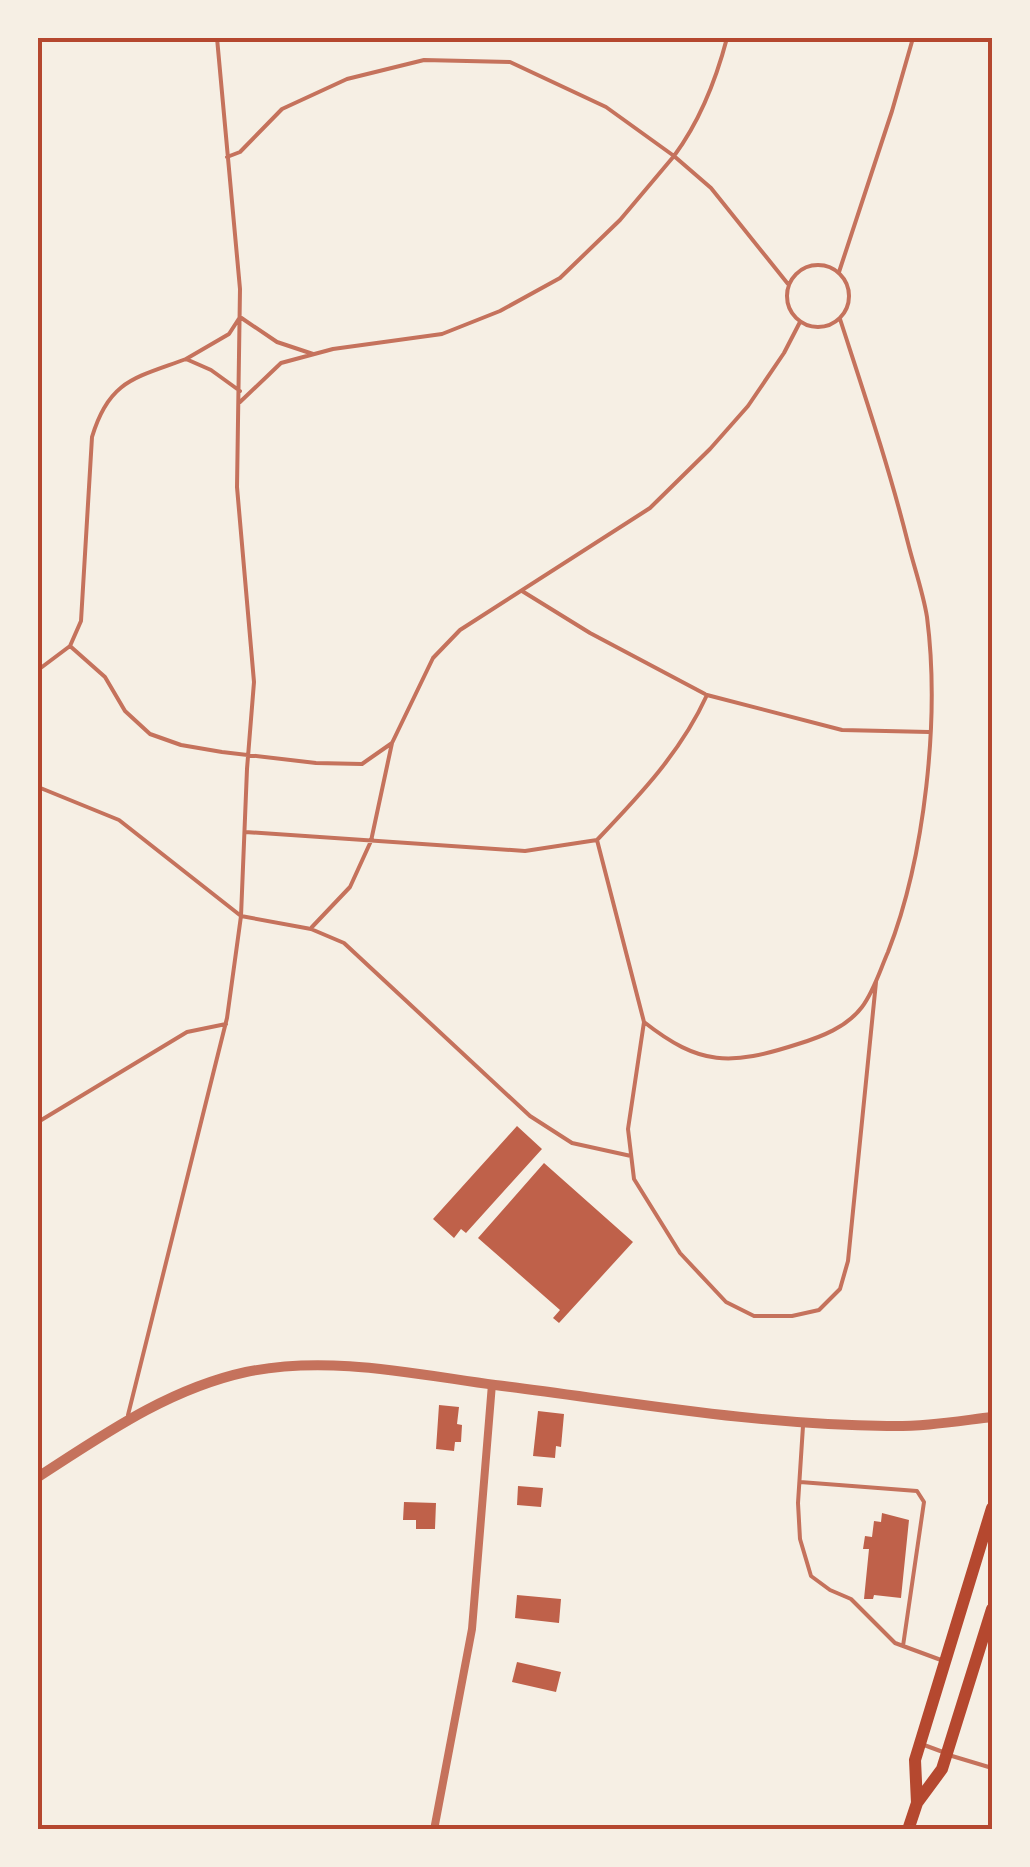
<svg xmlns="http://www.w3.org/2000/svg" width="1030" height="1867" viewBox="0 0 1030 1867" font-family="Karla,sans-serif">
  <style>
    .building { fill: #bf614a }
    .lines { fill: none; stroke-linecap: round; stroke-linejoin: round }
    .service { stroke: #c5725c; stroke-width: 4 }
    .minor { stroke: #c5725c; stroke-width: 8 }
    .tertiary { stroke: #c5725c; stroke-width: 10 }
    .primary { stroke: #b5482f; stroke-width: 12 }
    .neatline { fill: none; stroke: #b5482f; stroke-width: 4 }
  </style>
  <rect width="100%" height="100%" fill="#f6efe4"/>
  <path class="building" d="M517,1126L542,1149L466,1233L461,1229L454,1238L433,1219Z
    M544,1163L633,1242L559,1323L553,1318L560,1310L478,1238Z
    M439,1405L459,1407L457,1424L462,1425L461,1442H455L454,1451L436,1449Z
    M538,1411L564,1414L561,1447L556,1446L555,1458L533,1456Z
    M518,1486L543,1488L541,1507L517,1505Z
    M404,1502L436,1503L435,1529H416V1520H403Z
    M882,1513L909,1520L901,1598L874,1595L873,1599H864L869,1549H863L865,1536L872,1537L874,1521L881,1522Z
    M517,1595L561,1599L559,1623L515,1618Z
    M517,1662L561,1672L556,1692L512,1682Z"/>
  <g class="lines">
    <path class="service" d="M727,38C716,80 700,121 674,156L711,188L788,284
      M227,157L240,152L282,109L347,79L424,60L510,62L606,107L674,156L620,220L560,278L500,311L442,334L333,349L281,363L240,402
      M787 296a31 31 0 1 1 62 0a31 31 0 1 1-62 0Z
      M839,272L892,111L913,38
      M240,391L211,370L186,359L229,334L240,317L277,342L313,354
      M522,591L590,633L705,694
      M70,646L105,677L125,711L150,734L181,745L222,752L316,763L362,764L392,743L433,658L460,630L650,508L710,449L748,406L784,353L800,322
      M38,670L70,646L81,621L92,437C109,380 135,378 186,359
      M38,787L119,820L241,916L311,929L344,943L530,1116L572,1143L631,1156
      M245,832L525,851L597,840
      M312,927L350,887L371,841L392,743
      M876,982L848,1261L840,1289L819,1310L792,1316H754L726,1302L680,1253L634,1179L628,1129L644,1022L597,840C640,795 681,752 707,695L842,730L929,732
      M644,1022C700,1066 730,1066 798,1044C821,1037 847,1027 862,1007C874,991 880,970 888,952C925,857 940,718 927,617C923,592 914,567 908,543C889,467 864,393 840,319
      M38,1122L187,1032L226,1024
      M128,1415L227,1018L241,916L247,769L254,682L237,487L240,289L217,38
      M803,1426L798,1503L800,1539L811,1576L830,1590L851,1599L895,1643L941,1660
      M800,1482L917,1491L924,1502L903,1646
      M924,1745L943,1752
      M952,1756L992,1768"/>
    <path class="minor" d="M434,1830L472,1629L492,1384"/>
    <path class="tertiary" d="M38,1477C103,1435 168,1389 246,1372C328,1355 414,1374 495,1385C624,1401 756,1425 887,1426C922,1427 958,1421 992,1417"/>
    <path class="primary" d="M917,1803L942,1769L992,1609
      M908,1830L917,1803L915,1760L992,1508"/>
  </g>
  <rect width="1030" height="1867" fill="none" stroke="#f6efe4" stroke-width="80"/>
  <rect x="40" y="40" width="950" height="1787" class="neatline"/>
</svg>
